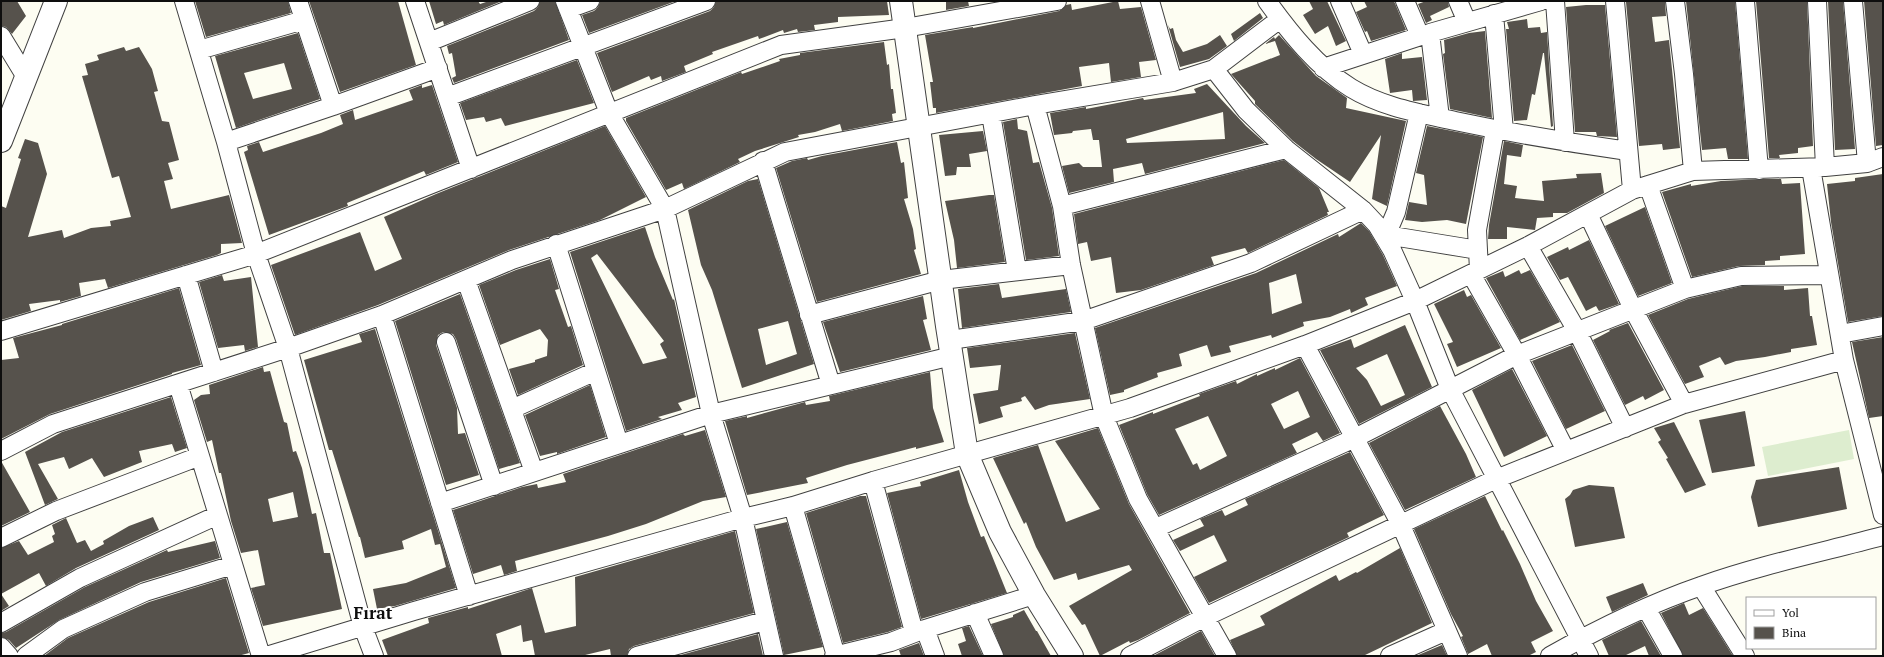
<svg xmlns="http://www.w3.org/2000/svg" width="1884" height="657" viewBox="0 0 1884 657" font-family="'PT Serif',serif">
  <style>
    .pitch { fill: #ddedcf }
    .building { fill: #56524c; fill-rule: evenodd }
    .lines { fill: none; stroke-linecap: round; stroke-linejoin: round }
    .minor-casing { stroke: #414141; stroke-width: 20 }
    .tertiary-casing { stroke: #414141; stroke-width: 24 }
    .minor { stroke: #fff; stroke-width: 18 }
    .tertiary { stroke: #fff; stroke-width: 22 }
    .labels { text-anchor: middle; stroke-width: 4; stroke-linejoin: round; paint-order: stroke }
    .district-label { font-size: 17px; font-weight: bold; fill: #0e0e0e; stroke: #fff }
  </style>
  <rect width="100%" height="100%" fill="#fdfdf2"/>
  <path class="pitch" d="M1849,430L1854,459L1768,476L1762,447Z"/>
  <path class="building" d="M1,1H17L26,16L12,34L6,27L1,26Z
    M195,1H288L291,13L206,37Z
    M309,1H398L416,65L340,92Z
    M429,1H478L480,4L489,1H502L444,25L443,21L436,24Z
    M540,1H555L569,40L454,83L452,78L456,76L452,53L449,54L447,46L534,11L538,7Z
    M604,1H676L589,33L582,15L594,11L598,7L600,2Z
    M716,1H887L889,15L838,17V22L814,25L815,30L798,32L797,29L784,33L783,30L759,39L758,36L712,52L713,54L684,66L686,72L662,81L661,76L651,80L649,76L612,92L597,53L710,11L714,7Z
    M946,1H968L969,6L946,10Z
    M1118,1L1120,9L1141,7L1156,60L1139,62L1141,77L1111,82L1109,63L1079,67L1082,86L936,113V108H933L930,82H933L925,35L973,27V28L1059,11L1066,5L1071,4L1072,10Z
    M1309,1H1327L1346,41L1336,46L1328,26L1315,34L1303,15L1313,9Z
    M1364,1H1394L1406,30L1371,41L1367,31L1365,32L1356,12L1367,7Z
    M1426,1H1448L1449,7L1430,16L1432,20L1426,23L1418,4Z
    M1627,1H1665L1666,16L1652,17L1655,42L1669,40L1680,148L1663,150L1662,144L1639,146L1626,2Z
    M1686,1H1735L1748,159H1728L1726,148L1702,150Z
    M1756,1H1807L1813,146L1798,148V153L1779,155L1780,158H1769Z
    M1828,1H1843L1855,149L1835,150Z
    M1864,1H1883V145L1876,146Z
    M1586,5H1605L1617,137L1597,136L1596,132H1575L1566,7Z
    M1260,13L1263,18L1234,41L1231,34Z
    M1527,19L1528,28L1540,27L1541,33L1547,32L1553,126L1551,127L1544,53H1543L1535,95L1532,94L1527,120L1514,121L1506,29H1509L1507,22Z
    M1168,25L1170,29L1173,28L1176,40L1183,52L1207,44L1220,35L1227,46L1209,59L1180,67Z
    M1485,31L1492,118L1450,109L1443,54L1445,53L1444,40L1469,33Z
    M298,33L320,99L236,128L215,56ZM284,63L292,89L253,99L244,73Z
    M1279,35L1316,76L1347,98L1346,108L1406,121L1387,206L1372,199L1381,135L1350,182L1316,159L1293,141L1255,104V101L1231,74L1280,55L1275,41L1265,44L1274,37L1275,39Z
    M884,42L887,65L889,64L891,89H893L896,113L892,114L893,121L842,131L840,124L815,132L798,135L799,137L755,151L738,159L740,162L684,189L682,183L666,190L626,121V118L741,72L742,74L780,61L779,59L800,55V53Z
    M124,47L126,51L139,47L152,69L158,91L154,92L162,121L169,122L179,160L168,163L173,179L164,181L171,209L229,195L242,243L221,244V253L217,255L108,288L105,279L79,283L81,296L60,302V300L29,304L31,311L1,320V206L6,208L21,159L18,158L25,139L38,143L47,174L28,237L62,230L64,238L91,228L111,226L110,221L131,217L119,176L112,178L82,76L88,75L85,64L99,60L97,55Z
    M1402,53V59L1422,57L1427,100L1413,101L1412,90L1390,93L1385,59Z
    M577,60L594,103L505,126L501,118L486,122L484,117L466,120L460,103Z
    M1207,84L1246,126L1265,143L1145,174L1142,163L1113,169L1114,182L1069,193L1062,166L1079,163L1083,167H1102L1099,140H1093L1091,129L1073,131L1072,133L1054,135L1050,113L1086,107V109L1143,98L1144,100L1196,93L1194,89ZM1223,112L1225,139L1127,143L1126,139Z
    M422,85V88L432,85L458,162L426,175L424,171L347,203L348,206L269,235L244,152L248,150L247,146L259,142L263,152L321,133L343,124L340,115L353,110L355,120L413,100L409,90Z
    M1017,119L1018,129L1027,131L1033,163L1039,162L1052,208L1059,256L1026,260L1003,122Z
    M605,126L646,197L600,220L509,250L378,305L295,335L271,265L360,232L375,271L402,259L384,217L436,194Z
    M1427,126L1483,137L1466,224L1447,220L1422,222L1405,220L1409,202L1427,205L1424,175L1416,173Z
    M983,131L987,151L969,154L971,167H957L956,175L945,176L939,135Z
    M1504,141L1523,145L1521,157L1507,155L1504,184L1517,186L1515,198L1544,201L1542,181L1577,178L1576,174L1601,173L1604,193L1567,213H1553V217L1537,218L1535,230L1507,227V239H1488L1489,225Z
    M897,142L901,163L904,162L908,198L904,199L913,229L916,249L914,250L921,274L817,302L776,168L792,161L807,158L808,160L822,156Z
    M1284,160L1319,188L1329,212H1327L1328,215L1248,253L1245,248L1211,257L1214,265L1141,290L1116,293L1111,257L1091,261L1087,242L1078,244L1074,214Z
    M1883,174V316L1848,322L1831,222L1827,184L1855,181V178Z
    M758,179L814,364L742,388L712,290L701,265L688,210L748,181ZM788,321L797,354L766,365L758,329Z
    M1763,179H1781L1782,184L1800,183L1805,254L1780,256V260L1765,261V265L1739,266L1692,277L1662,192L1691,184V186L1721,181Z
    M989,195H994L1005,262L957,268L954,240L945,201Z
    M1645,207L1672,283L1638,296L1605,226Z
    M1361,223L1369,231L1383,255L1397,286L1365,298L1368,305L1351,313L1350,309L1330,317L1303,322L1304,326L1272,338L1271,335L1229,346L1231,352L1211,357L1207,345L1179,354L1182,366L1157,373L1158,377L1124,390V392L1110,395L1095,328L1256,273L1338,234L1339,237ZM1296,274L1302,303L1272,314L1269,283Z
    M645,227L655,257L673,300L674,299L696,397L678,403L682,410L658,417L662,419L626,431L570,252ZM597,254L664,341L660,344L667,358L643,364L591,258Z
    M1589,240L1619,304L1599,311L1596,306L1586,311L1568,277L1560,280L1547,257L1568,247L1569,250Z
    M550,259L559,289L555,290L568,327L571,326L583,365L518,395L509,369L535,362V360L547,356L548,340L540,329L500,345L479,285L516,270Z
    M1519,270L1521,274L1530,270L1560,322L1520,340L1486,278L1503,271L1505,277Z
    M222,275L224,281L251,277L258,347L245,351L244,345L218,348L199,282Z
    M999,284L1002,298L1066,289L1071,312L962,328L958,289Z
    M1742,286H1784V290L1808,288L1810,316H1812L1817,345L1791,349V352L1765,357L1736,361L1725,365L1720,357L1699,366L1704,377L1685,384L1648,315L1688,299Z
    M179,288L201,365L172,373V374L50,414L1,439V360L19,358L13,338L62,325V324Z
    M1464,290L1467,297L1471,295L1501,348L1457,367L1447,344L1453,342L1434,304Z
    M460,294L520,463L499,469L456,339L453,334L443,332L438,335L436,345L457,408L458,434L465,433L479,475L446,485L395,321Z
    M923,296L927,319L923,320L931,350L840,372L823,322Z
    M1628,323L1664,390L1645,400L1643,396L1625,405L1593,340L1610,331L1609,330Z
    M1405,325L1432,387L1359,424L1320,350L1351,339L1354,348ZM1387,354L1405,395L1381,406L1367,380L1356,368Z
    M375,329L456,588L395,606L377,609L373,589L406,583L446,567L440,544L435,545L431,529L402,541L404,549L365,558L360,537H359L332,450H329L304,360L362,342L359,334Z
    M1075,333L1090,399L1049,405L1035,410L1025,396L1021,398L1022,401L1000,407L1003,417L979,424L973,394L998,390L1001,365L970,368L967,348Z
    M1883,337V416L1869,418L1852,342Z
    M1572,345L1605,411L1566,429L1532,361Z
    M1300,358L1340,433L1323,441L1317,432L1292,444L1297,453L1159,515L1147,494L1119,425L1153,412V414L1200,396L1199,394L1236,381L1237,384L1257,374V376L1275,368V370ZM1298,391L1310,417L1284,429L1271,404ZM1208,416L1227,456L1200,470L1197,463L1193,465L1175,429Z
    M263,367L264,372L270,371L284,422L287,423L293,452L296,451L302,468L312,514L316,513L324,553H330L342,609L263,626L251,588L265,585L258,550L241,553L231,521L221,473H219L212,440L207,442L194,400L201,395L210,394L209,385ZM293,492L298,517L273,522L268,499Z
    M1512,369L1547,436L1504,457L1472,390Z
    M930,372L933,408L944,442L916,449V447L847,465L806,478L808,483L747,495L725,421L747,416V418L805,402L806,405L830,401L829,396Z
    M590,385L606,437L557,454V452L540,456L525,415Z
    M171,397L187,448L175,452L172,444L139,451L142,462L104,477L92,458L69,469L64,457L38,464L58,499L45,505L25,452L62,432Z
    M1440,406L1466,454L1476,477L1405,510L1369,443Z
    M1745,411L1755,466L1712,473L1699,420Z
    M1674,422L1706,485L1685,493L1666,459L1668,458L1658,442L1661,440L1654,428Z
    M1098,428L1129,504L1190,613L1138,640L1130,643L1129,641L1100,656L1085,624L1082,625L1069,606L1132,570L1129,565L1078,580L1076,573L1054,580L1036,547L1026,522L1024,524L993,458L1038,445L1066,522L1100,509L1055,441Z
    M705,430L726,497L703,501L646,524L608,536L515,561L517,571L504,575L501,565L473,574L453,510L522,487L537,484L538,488L566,482L563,474L683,434L685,436Z
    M1350,452L1384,515L1347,533L1349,537L1209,603L1194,577L1227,561L1214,535L1180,551L1173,540L1204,526L1200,519L1222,510L1225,516L1248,505L1245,499Z
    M1,461L30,512L1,526Z
    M1839,467L1847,509L1758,527L1751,497L1756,480Z
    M959,470L968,502L981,537L984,536L1007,593L921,619L887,493L921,486L920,482Z
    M1589,485L1614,487L1625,538L1575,547L1565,499L1570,495L1573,490Z
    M860,496H866L902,627L888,632L843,643L806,513Z
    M1485,496L1502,531L1503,530L1520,564L1536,601L1553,631L1531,642L1536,652L1528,656H1492L1487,644L1468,654L1461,637L1463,636L1451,614L1414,529Z
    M153,517L159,530L76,568L46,586L39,573L1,594L9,606L1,611V548L19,541L28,555L54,542L52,536L55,534L52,525L66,518L77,543L85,540L91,551L104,544L103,541L129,526Z
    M787,522L823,647L784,655L756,529Z
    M735,531L754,613L634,646L629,649L627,656H611L610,649L581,656H535L532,640L523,642L521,625L496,634L502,656H388L382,640L429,623L428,618L468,607V609L532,588L545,633L576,626L575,577Z
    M215,541L220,558L141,582L59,620L16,648L9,640L1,637V633L6,632L85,587L167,550L168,552Z
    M1400,548L1432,623L1363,656H1237L1230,640L1265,625L1260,616L1336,575L1339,581L1356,572L1357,573Z
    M226,578L249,653L238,656H44L68,638L149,602Z
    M1643,583L1648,595L1612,612L1606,597Z
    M1684,603L1689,615L1703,608L1733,656H1683L1661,613Z
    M1024,610L1036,631H1037L1051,656H1004L991,624L1013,617V615Z
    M1641,621L1661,656H1649L1645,646L1624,656H1609L1602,640Z
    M969,626L983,656H962L958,644L966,641L962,628Z
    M1201,631L1215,656H1153Z
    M758,634L763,656H677Z
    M919,643L924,656H901L899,650Z
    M1442,645L1447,656H1416Z"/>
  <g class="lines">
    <defs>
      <path id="minor" d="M184,1L226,142L256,254L288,348L363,627L374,656
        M298,1L333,106
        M415,1L471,169
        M565,1L609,113L665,209L711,414L743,518L774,656
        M1150,1L1173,82
        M1267,1C1290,33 1317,67 1351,88C1382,107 1419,113 1455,121C1512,133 1570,143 1628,151
        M1340,1L1363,54
        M1405,1L1420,36
        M1458,1L1467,22
        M1555,1L1565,142
        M1615,1L1632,190
        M1675,1L1684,74L1693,171
        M1745,1L1759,170
        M1817,1L1825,167
        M1853,1L1867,163
        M568,9L590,1
        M1494,14L1504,131
        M1430,33L1440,118
        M1,36L26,77
        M429,42L530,1
        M199,50L304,20
        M1323,68L1430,33L1541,1
        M1214,69L1246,110L1286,149L1363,210L1377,225L1392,250L1415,301L1450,389L1589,656
        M447,97L706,1
        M1035,105L1062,206L1071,265L1104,416L1138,499L1227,656
        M991,114L1017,271
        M226,142L333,106L438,68
        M763,161L831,385
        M1811,168L1844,360L1883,515
        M1648,185L1685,289
        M1062,206L1286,149
        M1588,214L1633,309L1684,404
        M1386,235L1478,250
        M1385,238L1396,212L1419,113
        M556,244L619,444
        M1528,246L1577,331L1625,428
        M1479,270L1477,230L1495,130
        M1471,274L1517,355L1566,451
        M186,275L214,372
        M466,280L534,472
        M382,315L469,596
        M809,315L941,280L1071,265
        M1,331L256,254L781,45L905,28L1057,1
        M1840,334L1883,326
        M950,340L1083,321L1251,263L1363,210
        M446,342L494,486
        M1305,345L1400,523L1458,656
        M178,384L261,656
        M512,409L596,371
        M1,451L53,424L288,348L382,315L512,260L665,209L785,152L1035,105L1173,82L1214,69L1280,19
        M873,481L914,632
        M440,503L711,414L952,356
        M793,506L836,656
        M1156,528L1355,438L1517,355L1685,289L1741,276L1829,275
        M1,538L56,511L200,456
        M1701,586L1745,656
        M1646,608L1673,656
        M975,613L994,656
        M1,623L80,578L218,515
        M925,629L935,656
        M1,647L9,656
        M26,656L63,629L145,592L233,565
        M266,656L414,611L743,518L793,506L873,481L1130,408L1305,345L1415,301L1528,246L1632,190L1693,171L1825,167L1867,163L1883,157
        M637,656L765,621
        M834,656L891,642L925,629L1034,595
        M1130,656L1205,617L1496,479L1684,404L1844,360
        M1390,656L1446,631
        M1550,656C1598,629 1649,604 1701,586C1760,565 1823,552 1883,536"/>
      <path id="tertiary" d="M901,1L947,326L967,454L1000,532L1034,595L1072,656
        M1,141L56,1"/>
    </defs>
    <use href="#minor" class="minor-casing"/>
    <use href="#tertiary" class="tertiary-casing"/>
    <use href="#minor" class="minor"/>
    <use href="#tertiary" class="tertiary"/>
  </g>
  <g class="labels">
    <g class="district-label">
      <text x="373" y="619">Fırat</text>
    </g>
  </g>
  <rect width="1884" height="657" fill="none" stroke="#0e0e0e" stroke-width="4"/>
  <rect x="1746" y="597" width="130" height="52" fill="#ffffff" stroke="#9f9f9f"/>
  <rect x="1754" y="610" width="20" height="6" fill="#ffffff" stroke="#9f9f9f"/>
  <text x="1782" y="617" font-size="12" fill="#0e0e0e">Yol</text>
  <rect x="1754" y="627" width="20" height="12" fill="#56524c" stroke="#9f9f9f"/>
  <text x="1782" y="637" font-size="12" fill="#0e0e0e">Bina</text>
</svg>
